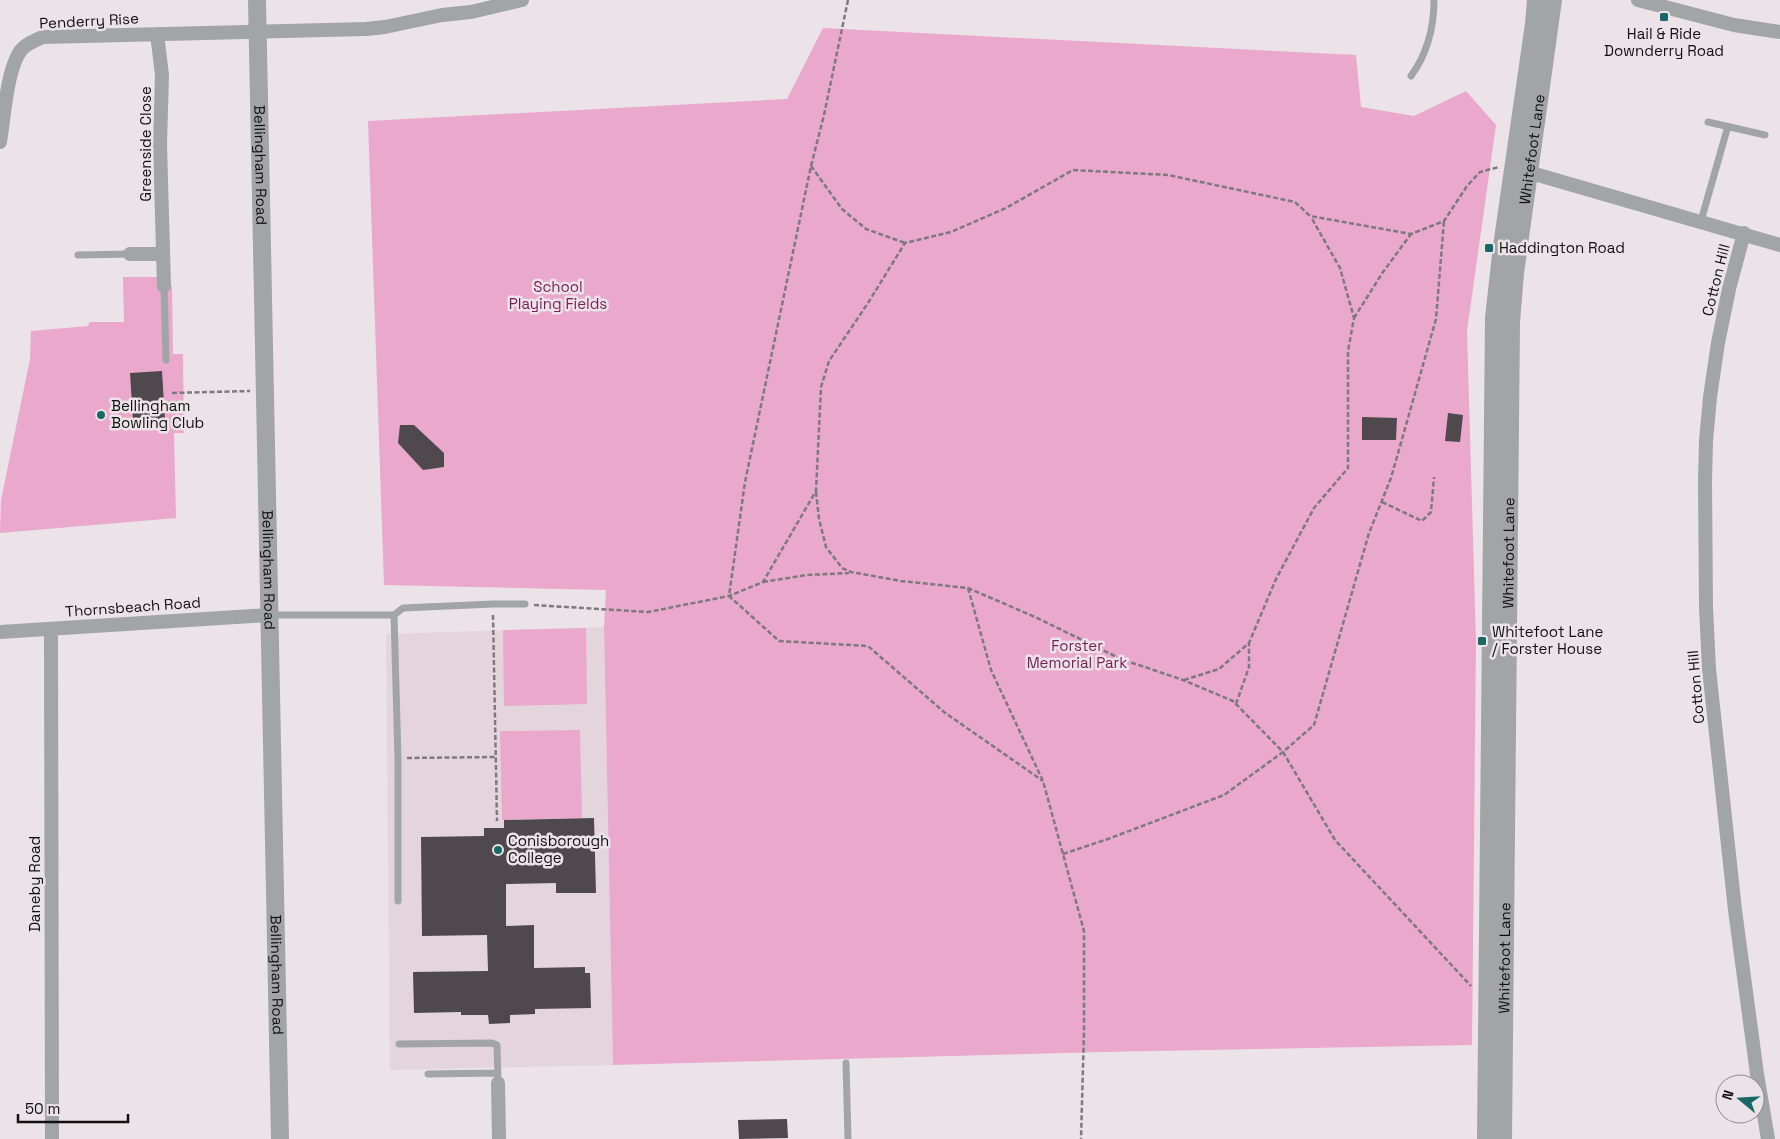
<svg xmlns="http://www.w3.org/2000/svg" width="1780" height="1139" viewBox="0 0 1780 1139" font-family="'Space Grotesk',sans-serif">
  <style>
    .built { fill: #e4d5dc }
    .green { fill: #eaa8cc }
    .building { fill: #4f484c }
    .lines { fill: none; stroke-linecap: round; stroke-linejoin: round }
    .path { stroke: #7e797b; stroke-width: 2.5; stroke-dasharray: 5 2.5; stroke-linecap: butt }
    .service { stroke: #a1a5a5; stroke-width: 7 }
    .minor { stroke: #a1a5a5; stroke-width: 14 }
    .tertiary { stroke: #a1a5a5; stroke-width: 18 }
    .poi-dot { fill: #196767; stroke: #ebe3e7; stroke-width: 2 }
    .labels { text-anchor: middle; stroke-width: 5; stroke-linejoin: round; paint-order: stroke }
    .street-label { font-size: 15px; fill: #121011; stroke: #ebe3e7 }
    .poi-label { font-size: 15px; fill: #121011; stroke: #ebe3e7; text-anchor: start }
    .park-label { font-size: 15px; fill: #781d58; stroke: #ebe3e7 }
  </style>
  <rect width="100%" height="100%" fill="#ebe3e7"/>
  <path class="built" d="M604,627L613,1065L390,1070L386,634Z"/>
  <path class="green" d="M823,28L1356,55L1361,107L1414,116L1466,91L1496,125L1467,331L1476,642L1472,1045L1102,1052L613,1065L604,627L606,590L384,585L368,121L787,99Z
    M123,277H158V286H172L173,354H183L184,433H174L176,518L0,533L1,500L30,359L31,331L88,326L90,322H124Z
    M586,628L587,704L504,706L503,630Z
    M580,730L582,818L502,820L500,731Z"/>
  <path class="building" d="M162,371L165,420L133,421L130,373Z
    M1448,413L1463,415L1460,442L1445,441Z
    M1362,417L1397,418L1396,440H1362Z
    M400,425H414L444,453V467L423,470L398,443Z
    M594,818L596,893H556V883L506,884V926L534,925V968L585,967V973H590L591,1008L535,1009V1014L510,1015V1023L489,1024L488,1015H461V1012L414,1013L413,972L488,971L487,935L422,936L421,837L484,836V828H504V820Z
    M787,1119L788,1138L739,1139L738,1120Z"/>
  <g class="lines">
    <path class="path" d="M848,0L824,115L811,166L745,482L729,596L779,641L868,646L944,712L1043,781
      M811,166L842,209L866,229L905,243
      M1354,318L1383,272L1411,234
      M172,393L250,391
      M816,492L819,519L826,547L842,568L851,572L901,581L968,588L1035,617L1121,659L1183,680L1233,701L1283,752L1335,840L1471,986
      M1382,502L1422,521L1431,512L1434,477
      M763,582L807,575L849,573
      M968,588L991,670L1043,781L1084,931V1031L1081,1139
      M534,605L648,612L729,596L763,582L816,491L821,387L829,361L868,303L905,243L951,232L1006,208L1073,170L1168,175L1295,202L1310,216L1411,234L1444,221L1467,186L1480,172L1499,167
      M493,615L497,821
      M1184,680L1219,669L1249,643L1276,579L1314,508L1348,468V351L1354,318L1340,268L1311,217
      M1236,704L1249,667V643
      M407,758L495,757
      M1063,854L1108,839L1224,795L1283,752L1314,725L1369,533L1391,478L1436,319L1444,221"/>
    <path class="service" d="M1411,76C1427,54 1434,28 1434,0
      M1708,122L1765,135
      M1701,221L1728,126
      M78,255L130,254
      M164,286L166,360
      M269,615H394L403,608L493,604H525
      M394,615L398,759V901
      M399,1044L492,1043L497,1045L498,1083
      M846,1063L848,1139
      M428,1074L498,1073"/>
    <path class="minor" d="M1638,0L1734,25L1780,32
      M157,34L162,75L160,144L164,286
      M0,142C4,119 7,64 23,48C28,43 36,40 43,37L366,29L385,27L442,15L471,12L522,0
      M1521,170L1780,245
      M1744,233L1729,289L1718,343L1710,397L1706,441L1705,481L1706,607L1709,669L1735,910L1757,1074L1768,1139
      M130,254H163
      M51,629L52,1139
      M0,632L269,615
      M498,1083L499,1139"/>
    <g class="tertiary">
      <path id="s1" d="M257,0L280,1139"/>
      <path d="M1486,1139L1494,318L1502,246L1534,24L1536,0"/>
      <path id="s2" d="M1503,1139L1511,322L1515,273L1553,0"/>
    </g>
  </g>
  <g class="poi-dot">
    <rect x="1659" y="12" width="10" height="10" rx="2.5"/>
    <rect x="1484" y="243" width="10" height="10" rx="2.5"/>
    <circle cx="101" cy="415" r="5"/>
    <rect x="1477" y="636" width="10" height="10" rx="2.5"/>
    <circle cx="498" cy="850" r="5"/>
  </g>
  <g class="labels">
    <g class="street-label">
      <text transform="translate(89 21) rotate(-3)" y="5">Penderry Rise</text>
      <text transform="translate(146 144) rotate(-90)" y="5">Greenside Close</text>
      <text dy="5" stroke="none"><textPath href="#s2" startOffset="991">Whitefoot Lane</textPath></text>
      <text dy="5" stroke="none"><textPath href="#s1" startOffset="165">Bellingham Road</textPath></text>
      <text transform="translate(1716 280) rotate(-76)" y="5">Cotton Hill</text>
      <text dy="5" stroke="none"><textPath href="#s2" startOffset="586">Whitefoot Lane</textPath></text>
      <text dy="5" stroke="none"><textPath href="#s1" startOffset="570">Bellingham Road</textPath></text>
      <text transform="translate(133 607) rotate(-4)" y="5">Thornsbeach Road</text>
      <text transform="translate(1696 687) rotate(-95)" y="5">Cotton Hill</text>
      <text transform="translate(35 884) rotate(-90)" y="5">Daneby Road</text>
      <text dy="5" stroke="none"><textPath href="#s2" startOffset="181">Whitefoot Lane</textPath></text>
      <text dy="5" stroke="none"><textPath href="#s1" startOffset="975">Bellingham Road</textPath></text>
    </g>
    <g class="poi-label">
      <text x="1664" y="39" text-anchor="middle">Hail &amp; Ride<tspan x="1664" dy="17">Downderry Road</tspan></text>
      <text x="1499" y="253">Haddington Road</text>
      <text x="111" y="411">Bellingham<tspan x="111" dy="17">Bowling Club</tspan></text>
      <text x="1492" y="637">Whitefoot Lane<tspan x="1492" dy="17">/ Forster House</tspan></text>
      <text x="508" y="846">Conisborough<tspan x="508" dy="17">College</tspan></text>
    </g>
    <g class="park-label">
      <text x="558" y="292">School<tspan x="558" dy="17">Playing Fields</tspan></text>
      <text x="1077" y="651">Forster<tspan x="1077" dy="17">Memorial Park</tspan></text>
    </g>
  </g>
  <g transform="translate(1740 1099) rotate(288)"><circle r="24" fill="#ebe3e7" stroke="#948f91"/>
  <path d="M0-4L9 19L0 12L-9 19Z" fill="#196767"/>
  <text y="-8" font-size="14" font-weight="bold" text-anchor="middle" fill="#121011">N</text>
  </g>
  <path d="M18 1114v8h110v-8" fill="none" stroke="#121011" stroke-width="2.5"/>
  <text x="25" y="1114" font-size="15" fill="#121011" stroke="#ebe3e7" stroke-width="4" paint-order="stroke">50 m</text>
</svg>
